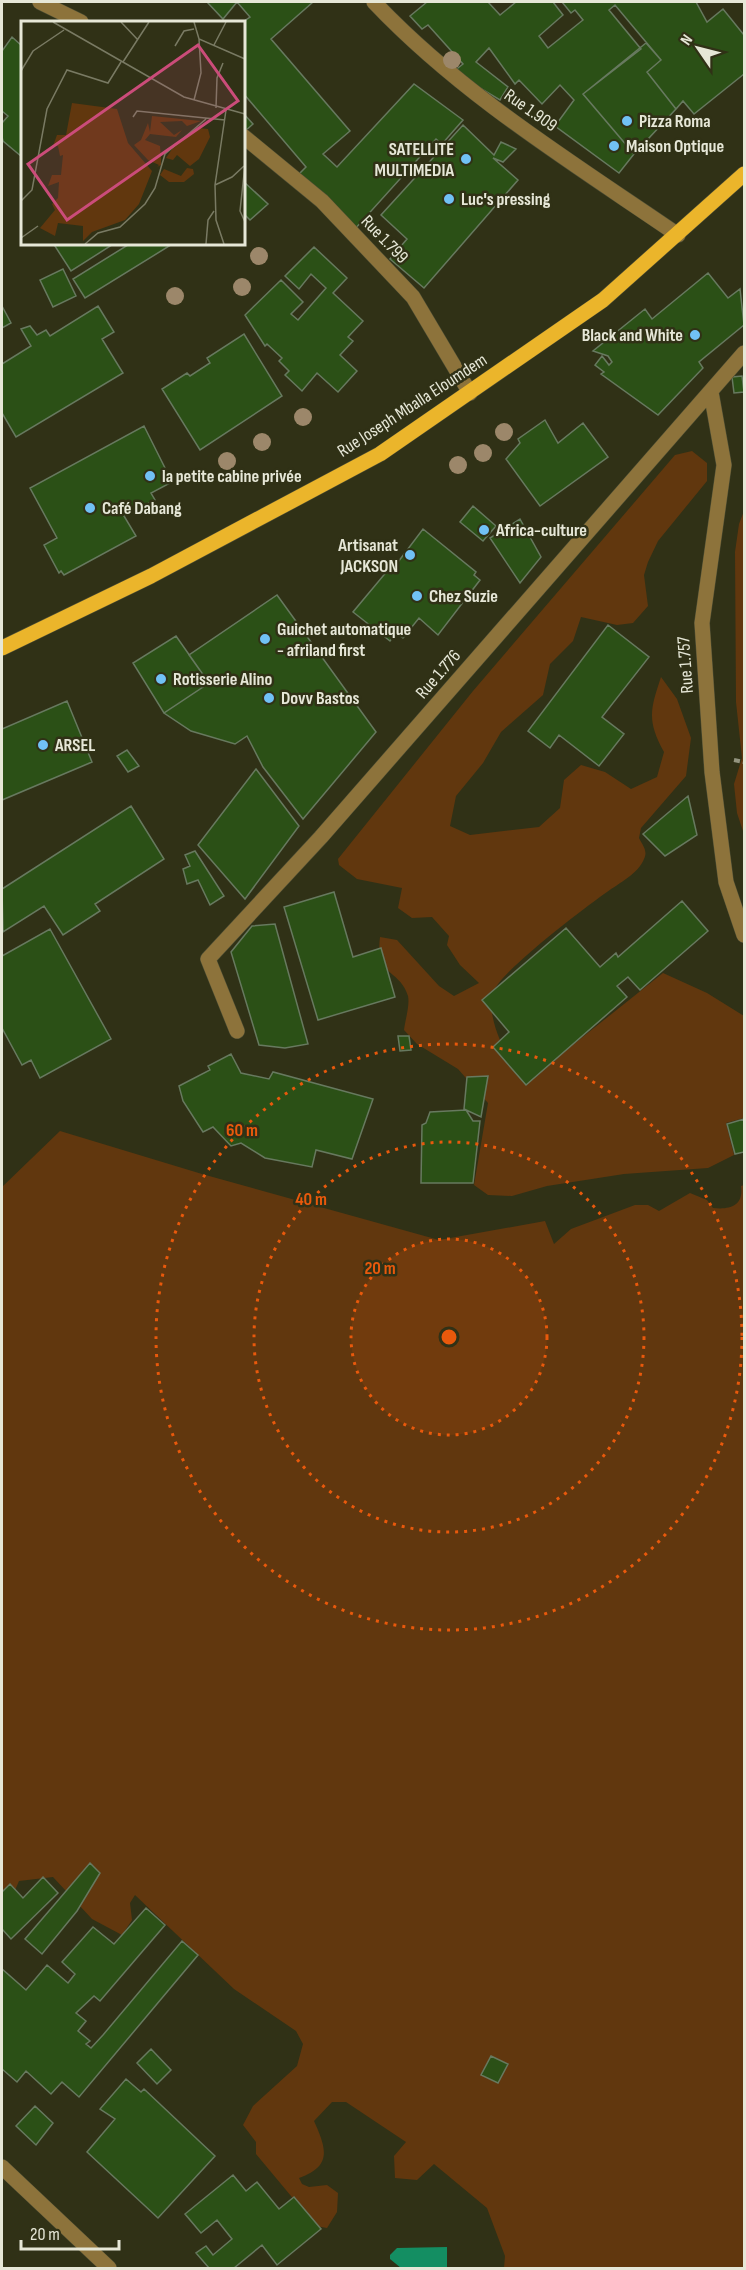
<svg xmlns="http://www.w3.org/2000/svg" width="746" height="2270" viewBox="0 0 746 2270" font-family="'Sofia Sans Condensed',sans-serif">
  <style>
    .green { fill: #61370e }
    .water { fill: #148e62 }
    .building { fill: #2b5016; stroke: #67795f; stroke-width: 1.5 }
    .lines { fill: none; stroke-linecap: round; stroke-linejoin: round }
    .minor-casing { stroke: #4d4e35; stroke-width: 16 }
    .major-casing { stroke: #4d4e35; stroke-width: 16 }
    .path { stroke: #93947f; stroke-width: 4; stroke-dasharray: 6 3; stroke-linecap: butt }
    .minor { stroke: #8d733b; stroke-width: 15 }
    .major { stroke: #ebb52b; stroke-width: 15 }
    .tree { fill: #9c876a }
    .ring { fill: none; stroke: #e8590c; stroke-width: 3; stroke-dasharray: 3 6 }
    .poi-dot { fill: #71c1f5; stroke: #303116; stroke-width: 2 }
    .labels { text-anchor: middle; stroke-width: 5; stroke-linejoin: round; paint-order: stroke }
    .street-label { font-size: 18px; fill: #e6e7d7; stroke: #303116 }
    .poi-label { font-size: 18px; font-weight: bold; fill: #e6e7d7; stroke: #303116; text-anchor: start }
    .inset-road { fill: none; stroke: #797a63; stroke-width: 1.5 }
    .view { fill: #cb4c7a; fill-opacity: 0.15; stroke: #cb4c7a; stroke-width: 3 }
    .inset-edge { fill: none; stroke: #e6e7d7; stroke-width: 3 }
    .centre { fill: #e8590c; stroke: #303116; stroke-width: 3 }
    .ring-label { font-size: 18px; text-anchor: middle; font-weight: bold; fill: #e8590c; stroke: #303116; stroke-width: 5; stroke-linejoin: round; paint-order: stroke }
  </style>
  <rect width="100%" height="100%" fill="#303116"/>
  <path class="green" d="M692,451L707,463V481L658,541L648,562L644,575L648,606L633,623L617,625L581,617L573,641L550,664L543,695L501,732L483,763L456,796L450,826L470,835L539,827L560,808L564,780L581,765L605,772L631,789L657,777L664,752C647,721 650,710 661,677L677,699L691,738L686,776L641,828L639,838C643,846 648,851 644,859C639,873 618,884 607,892C587,906 495,975 492,995C488,1020 503,1047 513,1068L545,1067L663,973L707,993L744,1016V1118L726,1123L734,1155L708,1168L624,1174L547,1186L512,1196L488,1195L474,1185L488,1103L458,1069L417,1044L404,1030C405,1021 410,1005 408,996C400,969 375,977 380,937L397,940L439,986L454,996L479,983L460,965L447,945L449,936L432,917L412,918L398,908L402,888L357,879L339,865L338,859L473,691L675,455Z
    M744,511V834L737,813L734,784L742,758L736,702L735,552L739,524Z
    M60,1131L202,1174L439,1240L545,1221L554,1244L571,1229L635,1205H648L659,1211L690,1193L707,1200L713,1208C730,1210 744,1206 741,1186L744,1185V2268H504L505,2256L487,2208L434,2164L417,2180L395,2178L394,2156L406,2142L346,2102H332L314,2121C326,2148 333,2166 299,2178L302,2184L309,2187L327,2185L338,2193L337,2212L327,2228L316,2226L256,2154V2142L243,2125L253,2106L297,2066L303,2044L296,2031L234,1989L135,1895L130,1903L132,1920L122,1935L92,1919L53,1877L19,1881L13,1895L14,1932L2,1928V1187Z"/>
  <path class="water" d="M447,2247V2268H401L390,2259V2255L397,2248Z"/>
  <path class="building" d="M207,2H313L271,39L350,131L323,154L337,167L414,84L463,120L442,144L436,139L354,230L296,177L306,167L243,93V22L250,17L237,2L223,19Z
    M427,2H488L500,15L516,2H553L563,15L539,36L548,48L583,20L575,10L571,13L562,2H696L707,22L723,9L744,35V74L694,114L683,101L676,109L647,72L661,60L615,5L609,10L641,49L583,94L634,154L619,173L555,126L574,100L560,85L542,104L519,80L515,84L489,48L476,62L508,87L500,100L453,72L463,64L428,25L422,29L410,16Z
    M12,37L22,46V157L3,141L2,137V123L8,116L2,111V51Z
    M646,43L661,60L647,72L676,109L634,154L583,94Z
    M243,113L253,124L244,132L243,131Z
    M463,125L494,155L501,142L516,149L503,162L493,158L518,180L424,288L390,259L407,239L381,215Z
    M243,181L268,204L250,220L243,213Z
    M53,243H115L71,271Z
    M131,243H174L85,298L73,279Z
    M314,247L347,278L333,293L363,321L348,337L353,341L340,355L357,371L338,392L317,373L302,391L285,375L289,371L279,361L282,358L267,344L265,346L245,315L281,280L303,302L291,314L298,320L326,288L311,274L299,289L285,276Z
    M63,269L76,296L53,307L40,280Z
    M708,273L728,298L740,289L744,325L699,362L703,368L658,415L601,374L604,372L595,365L602,356L609,365L612,362L608,356L593,351L645,309L652,319Z
    M2,306L11,323L2,328Z
    M98,306L114,332L102,339L123,373L16,437L2,413V364L31,346L21,329L30,326L37,335L46,330L50,336Z
    M244,334L282,396L200,450L162,389L187,373L190,376L210,363L207,358Z
    M742,376L744,392L734,393L732,377Z
    M545,420L558,443L583,423L608,457L540,506L506,459L520,443L518,439Z
    M144,426L172,482L151,493L155,500L124,516L136,536L64,575L61,571L59,573L44,545L57,538L30,488Z
    M473,506L496,526L483,541L460,522Z
    M520,519L541,557L520,583L490,538Z
    M423,529L476,572L474,575L480,580L438,635L419,618L403,638L396,633L390,641L353,612L393,564L395,566Z
    M277,595L376,732L303,819L263,767L247,736L235,744L191,731L164,713L209,683L189,655Z
    M608,625L649,657L602,717L624,734L599,766L559,735L550,748L528,731Z
    M176,636L209,683L164,713L133,663Z
    M67,701L92,762L2,800V729Z
    M127,750L139,766L128,772L117,756Z
    M256,769L299,826L245,899L198,845Z
    M688,796L697,835L665,856L643,834Z
    M131,806L164,859L95,904L100,911L63,935L44,906L3,932L2,889Z
    M195,851L224,896L210,905L198,880L187,884L183,869L190,866L185,855Z
    M334,892L353,957L381,948L395,997L318,1020L284,907Z
    M682,901L708,931L640,990L628,977L617,986L627,997L526,1085L493,1047L509,1032L482,1000L566,928L600,967L616,953L618,957Z
    M275,924L308,1044L285,1048L259,1045L231,952L252,926Z
    M50,929L111,1039L40,1078L31,1060L22,1065L2,1028V956Z
    M398,1036H409L411,1050L400,1051Z
    M231,1054L241,1073L269,1079L273,1072L373,1099L352,1159L316,1150L312,1167L265,1158L241,1143L231,1146L213,1127L203,1132L183,1101L179,1086L210,1070L208,1066Z
    M488,1076L481,1117L464,1109L467,1077Z
    M466,1110L473,1121H480L473,1183H421L422,1125L426,1123L430,1112Z
    M744,1119V1152L735,1154L727,1124Z
    M90,1863L100,1873L77,1911L42,1954L25,1939Z
    M43,1877L58,1893L11,1939L2,1929V1892L10,1884L23,1898Z
    M146,1908L165,1925L100,2001L94,1996L76,2013L86,2021L78,2031L90,2041L86,2044L91,2048L103,2035L182,1941L198,1955L79,2097L62,2082L51,2094L26,2071L17,2082L2,2069V1969L26,1990L47,1965L68,1983L75,1974L62,1962L93,1927L114,1944Z
    M151,2049L171,2070L157,2084L137,2063Z
    M491,2056L508,2064L498,2083L481,2075Z
    M126,2079L141,2092L144,2089L215,2156L158,2218L87,2152L115,2119L100,2109Z
    M35,2106L53,2123L36,2145L16,2126Z
    M233,2175L246,2191L257,2182L279,2209L294,2197L321,2229L277,2265L262,2245L234,2268H209L196,2253L206,2246L213,2255L232,2239L217,2220L201,2233L185,2214Z"/>
  <g class="lines">
    <defs>
      <path id="minor" d="M40,2L81,22
        M374,2C462,95 573,163 678,235
        M243,136L322,201L413,297L470,393
        M711,392L724,465L702,623L712,772L726,882L744,935
        M237,1031L208,959L321,837L744,353
        M2,2167L109,2268"/>
      <path id="major" d="M2,648L151,576L380,454L603,300L744,174"/>
    </defs>
    <use href="#minor" class="minor-casing"/>
    <use href="#major" class="major-casing"/>
    <path class="path" d="M734,760L744,762"/>
    <use href="#minor" class="minor"/>
    <use href="#major" class="major"/>
  </g>
  <g class="tree">
    <circle cx="452" cy="60" r="9"/>
    <circle cx="259" cy="256" r="9"/>
    <circle cx="242" cy="287" r="9"/>
    <circle cx="175" cy="296" r="9"/>
    <circle cx="303" cy="417" r="9"/>
    <circle cx="504" cy="432" r="9"/>
    <circle cx="262" cy="442" r="9"/>
    <circle cx="483" cy="453" r="9"/>
    <circle cx="227" cy="461" r="9"/>
    <circle cx="458" cy="465" r="9"/>
  </g>
  <circle cx="449" cy="1337" r="98" fill="#e8590c" fill-opacity=".12"/>
  <g class="ring">
    <circle cx="449" cy="1337" r="98"/>
    <circle cx="449" cy="1337" r="195"/>
    <circle cx="449" cy="1337" r="293"/>
  </g>
  <g class="poi-dot">
    <circle cx="627" cy="121" r="6"/>
    <circle cx="614" cy="146" r="6"/>
    <circle cx="466" cy="159" r="6"/>
    <circle cx="449" cy="199" r="6"/>
    <circle cx="695" cy="335" r="6"/>
    <circle cx="150" cy="476" r="6"/>
    <circle cx="90" cy="508" r="6"/>
    <circle cx="484" cy="530" r="6"/>
    <circle cx="410" cy="555" r="6"/>
    <circle cx="417" cy="596" r="6"/>
    <circle cx="265" cy="639" r="6"/>
    <circle cx="161" cy="679" r="6"/>
    <circle cx="269" cy="698" r="6"/>
    <circle cx="43" cy="745" r="6"/>
  </g>
  <g class="labels">
    <g class="street-label">
      <text transform="translate(531 110) rotate(35)" y="6">Rue 1.909</text>
      <text transform="translate(385 239) rotate(46)" y="6">Rue 1.799</text>
      <text transform="translate(412 405) rotate(-33)" y="6">Rue Joseph Mballa Eloumdem</text>
      <text transform="translate(685 665) rotate(-94)" y="6">Rue 1.757</text>
      <text transform="translate(438 674) rotate(-49)" y="6">Rue 1.776</text>
    </g>
    <g class="poi-label">
      <text x="639" y="127">Pizza Roma</text>
      <text x="626" y="152">Maison Optique</text>
      <text x="454" y="155" text-anchor="end">SATELLITE<tspan x="454" dy="21">MULTIMEDIA</tspan></text>
      <text x="461" y="205">Luc's pressing</text>
      <text x="683" y="341" text-anchor="end">Black and White</text>
      <text x="162" y="482">la petite cabine privée</text>
      <text x="102" y="514">Café Dabang</text>
      <text x="496" y="536">Africa-culture</text>
      <text x="398" y="551" text-anchor="end">Artisanat<tspan x="398" dy="21">JACKSON</tspan></text>
      <text x="429" y="602">Chez Suzie</text>
      <text x="277" y="635">Guichet automatique<tspan x="277" dy="21">- afriland first</tspan></text>
      <text x="173" y="685">Rotisserie Alino</text>
      <text x="281" y="704">Dovv Bastos</text>
      <text x="55" y="751">ARSEL</text>
    </g>
  </g>
  <g transform="translate(21 21)">
    <rect width="224" height="224" fill="#303116"/>
    <path d="M51,82L96,88L107,122L131,150L118,183L104,199L71,211L62,220V205L37,202L34,215L19,207L34,189L31,183L37,177L38,161L27,165L31,154H40L42,134L39,135L37,125H32L36,114H45ZM131,95L180,100L166,105L161,100L139,101L153,114L161,109L155,116L129,113L124,119L139,125L140,137V144L136,146L138,144L127,139L113,124L120,119L127,102L129,111ZM177,107L187,108L189,116L178,138L169,145L156,134L152,139L145,137L155,122ZM166,147L172,148L173,153L163,161H148L139,154L143,148L160,155Z" fill="#61370e"/>
    <path class="inset-road" d="M32,1L163,76L224,93M100,1L117,19M173,1L178,18L224,38M193,24L205,1M154,25L163,10L173,8M102,41L128,1M0,50L12,30L43,9M173,79L180,52L178,18M195,87L196,57L202,42M112,96L116,90L204,99M224,144L219,190L224,201M194,164L211,156L223,145M0,180L11,169L26,88L46,49L87,62L100,41M0,217L17,205M64,223L77,212L99,206L124,183L134,167L144,133L185,98M185,223L187,199L193,190M203,223L195,199L194,164L205,89"/>
    <path class="view" d="M177,24L217,80L46,199L7,143Z"/>
    <rect width="224" height="224" class="inset-edge"/>
  </g>
  <circle cx="449" cy="1337" r="9" class="centre"/>
  <g class="ring-label">
    <text x="242" y="1136">60 m</text>
    <text x="311" y="1205">40 m</text>
    <text x="380" y="1274">20 m</text>
  </g>
  <rect width="746" height="2270" fill="none" stroke="#e6e7d7" stroke-width="6"/>
  <g transform="translate(698 48) rotate(305)" stroke="#303116" stroke-width="4.5" paint-order="stroke">
  <path d="M0-4.5L10 22L0 15L-10 22Z" fill="#e6e7d7"/>
  <text y="-9" font-size="16" font-weight="bold" text-anchor="middle" fill="#e6e7d7">N</text>
  </g>
  <path d="M21 2240v9h98v-9" fill="none" stroke="#e6e7d7" stroke-width="3"/>
  <text x="30" y="2240" font-size="18" fill="#e6e7d7" stroke="#303116" stroke-width="4.5" paint-order="stroke">20 m</text>
</svg>
